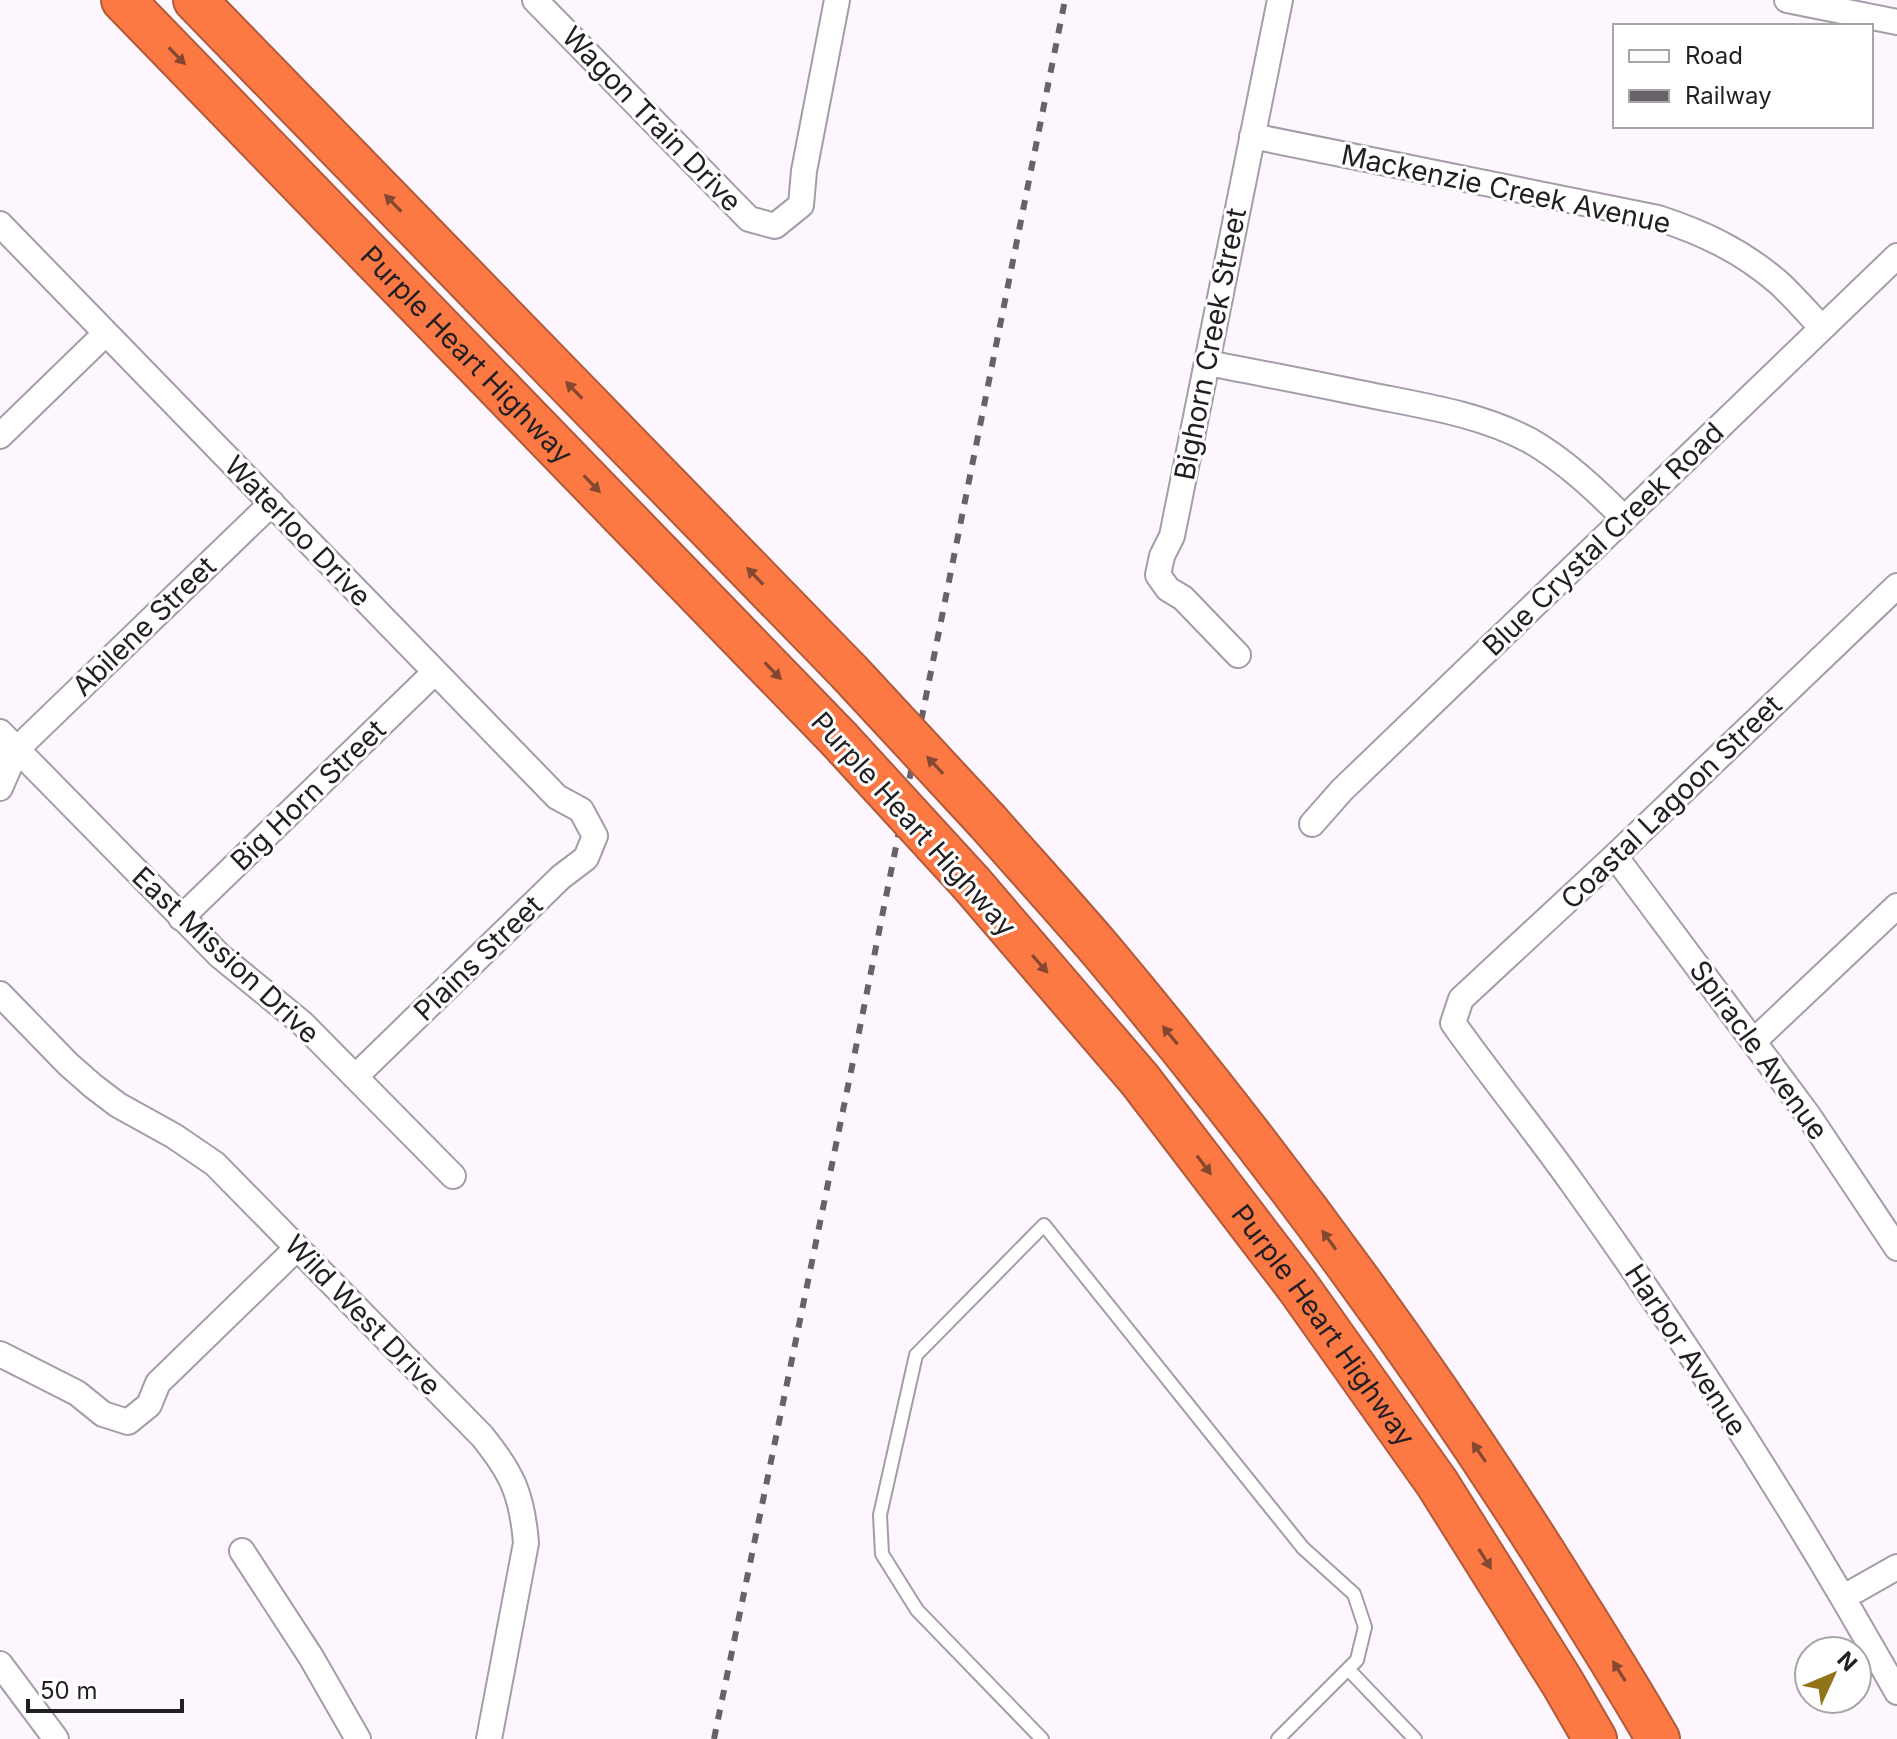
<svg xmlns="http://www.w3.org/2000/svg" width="1897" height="1739" viewBox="0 0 1897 1739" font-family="Inter,sans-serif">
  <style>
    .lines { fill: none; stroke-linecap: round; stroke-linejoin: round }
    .service-casing { stroke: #a49da7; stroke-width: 16 }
    .minor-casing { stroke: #a49da7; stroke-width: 28 }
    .motorway-casing { stroke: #b05a38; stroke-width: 46 }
    .service { stroke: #fff; stroke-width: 12 }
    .minor { stroke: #fff; stroke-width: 24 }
    .motorway { stroke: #fc7944; stroke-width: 42 }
    .rail { stroke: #666267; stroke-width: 6; stroke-dasharray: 10 10; stroke-linecap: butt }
    .motorway-bridge-casing { stroke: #b05a38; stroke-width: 46; stroke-linecap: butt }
    .motorway-bridge { stroke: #fc7944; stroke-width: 42 }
    .oneway { fill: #844832 }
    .labels { text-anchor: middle; stroke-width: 6; stroke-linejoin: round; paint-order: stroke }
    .street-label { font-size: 28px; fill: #221f23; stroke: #fff }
  </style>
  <rect width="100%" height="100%" fill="#fdf6ff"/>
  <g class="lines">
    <defs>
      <path id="service" d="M1348,1669L1415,1739
        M1042,1739L917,1610L882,1554L880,1515L916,1355L1044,1225L1303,1548L1354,1594L1365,1627L1357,1660L1278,1739"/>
      <path id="minor" d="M535,0L749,219L775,226L801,205L804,171L837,0
        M1787,0L1897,22
        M1252,136L1658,218C1704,233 1742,251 1779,283C1794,297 1808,313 1822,328
        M0,224L557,797L581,810L595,836L586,858L561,877L355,1077
        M1207,363C1261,373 1315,384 1370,395C1424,406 1479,414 1529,440C1564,460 1595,489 1624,518
        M0,436L106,333
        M1897,586L1615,856L1461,999L1453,1023C1492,1078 1534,1129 1573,1184C1690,1347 1799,1517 1897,1692
        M1238,655L1183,598L1168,589L1158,575L1162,556L1172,536L1280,0
        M0,732L220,956L302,1023L453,1176
        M0,757L17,749L272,503
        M0,788L17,749
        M1312,824L1342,790L1897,256
        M1615,856L1808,1115L1897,1248
        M181,918L435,672
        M0,994L68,1064L93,1086L118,1105L174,1136L215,1164L482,1436C512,1473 522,1494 526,1543L489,1739
        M1754,1041L1897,906
        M0,1354L77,1393L103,1414L128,1422L149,1405L158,1383L297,1248
        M242,1551L311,1657L358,1739
        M1844,1597L1897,1567
        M0,1664L56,1739"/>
      <g id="motorway">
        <path id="s1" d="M123,0L839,739"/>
        <path d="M195,0L849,672"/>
        <path d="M988,822C1025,864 1063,906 1100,949C1261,1141 1410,1342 1544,1553C1583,1615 1622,1676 1658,1739"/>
        <path id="s2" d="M971,883L1140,1080L1298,1287L1437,1483L1562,1682L1595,1739"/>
      </g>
    </defs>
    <use href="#service" class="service-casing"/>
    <use href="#minor" class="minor-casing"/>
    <use href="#motorway" class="motorway-casing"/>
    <use href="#service" class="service"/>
    <use href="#minor" class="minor"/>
    <use href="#motorway" class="motorway"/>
    <path class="rail" d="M714,1739L855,1052L1065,0"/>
    <defs>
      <path id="motorway-bridge" d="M849,672L988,822
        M839,739L971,883"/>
    </defs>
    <use href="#motorway-bridge" class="motorway-bridge-casing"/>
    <use href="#motorway-bridge" class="motorway-bridge"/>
  </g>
  <defs><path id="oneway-solid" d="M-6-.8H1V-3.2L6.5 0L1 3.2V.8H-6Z" transform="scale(2)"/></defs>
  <g class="oneway">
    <use href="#oneway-solid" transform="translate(177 56) rotate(46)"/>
    <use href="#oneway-solid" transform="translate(393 203) rotate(-134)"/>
    <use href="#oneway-solid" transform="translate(574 390) rotate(-134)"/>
    <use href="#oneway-solid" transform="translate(592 484) rotate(46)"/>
    <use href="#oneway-solid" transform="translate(755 576) rotate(-134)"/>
    <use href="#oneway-solid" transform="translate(773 671) rotate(46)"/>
    <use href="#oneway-solid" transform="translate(935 765) rotate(-133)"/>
    <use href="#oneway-solid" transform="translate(1040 964) rotate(49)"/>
    <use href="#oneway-solid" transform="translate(1170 1035) rotate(-129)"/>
    <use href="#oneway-solid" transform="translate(1204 1165) rotate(53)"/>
    <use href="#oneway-solid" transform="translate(1329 1240) rotate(-126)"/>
    <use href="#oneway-solid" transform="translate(1479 1452) rotate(-124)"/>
    <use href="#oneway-solid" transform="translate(1485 1559) rotate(58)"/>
    <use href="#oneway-solid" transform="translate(1619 1671) rotate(-122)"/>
  </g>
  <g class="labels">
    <g class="street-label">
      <text transform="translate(652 119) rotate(46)" y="10">Wagon Train Drive</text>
      <text transform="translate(1506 189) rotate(12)" y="10">Mackenzie Creek Avenue</text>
      <text transform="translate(1210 344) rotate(-79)" y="10">Bighorn Creek Street</text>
      <text dy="10" stroke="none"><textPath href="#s1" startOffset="494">Purple Heart Highway</textPath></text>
      <text transform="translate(298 531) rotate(46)" y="10">Waterloo Drive</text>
      <text transform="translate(1603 539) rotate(-44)" y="10">Blue Crystal Creek Road</text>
      <text transform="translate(144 626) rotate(-44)" y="10">Abilene Street</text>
      <text transform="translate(308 795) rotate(-44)" y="10">Big Horn Street</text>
      <text transform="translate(1671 802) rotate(-44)" y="10">Coastal Lagoon Street</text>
      <text transform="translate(914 824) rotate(48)" y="10">Purple Heart Highway</text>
      <text transform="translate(226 955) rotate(43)" y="10">East Mission Drive</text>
      <text transform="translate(478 958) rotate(-44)" y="10">Plains Street</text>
      <text transform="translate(1759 1050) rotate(54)" y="10">Spiracle Avenue</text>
      <text transform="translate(363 1315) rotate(46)" y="10">Wild West Drive</text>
      <text dy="10" stroke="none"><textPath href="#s2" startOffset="566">Purple Heart Highway</textPath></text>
      <text transform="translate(1686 1350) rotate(57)" y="10">Harbor Avenue</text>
    </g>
  </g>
  <rect x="1613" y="24" width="260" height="104" fill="#ffffff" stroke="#a7a5a7" stroke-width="2"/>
  <rect x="1629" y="50" width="40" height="12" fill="#ffffff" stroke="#a7a5a7" stroke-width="2"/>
  <text x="1685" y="64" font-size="24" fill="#221f23">Road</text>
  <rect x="1629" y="90" width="40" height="12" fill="#666267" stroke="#a7a5a7" stroke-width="2"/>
  <text x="1685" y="104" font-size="24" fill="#221f23">Railway</text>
  <g transform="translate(1833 1675) rotate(46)"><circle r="38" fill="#ffffff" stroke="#a7a5a7" stroke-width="2"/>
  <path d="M0-6L14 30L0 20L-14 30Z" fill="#917319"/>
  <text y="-12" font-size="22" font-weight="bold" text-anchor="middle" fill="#221f23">N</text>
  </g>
  <path d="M28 1699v12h154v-12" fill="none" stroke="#221f23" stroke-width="4"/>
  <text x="40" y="1699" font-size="24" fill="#221f23" stroke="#ffffff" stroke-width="6" paint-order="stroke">50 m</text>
</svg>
